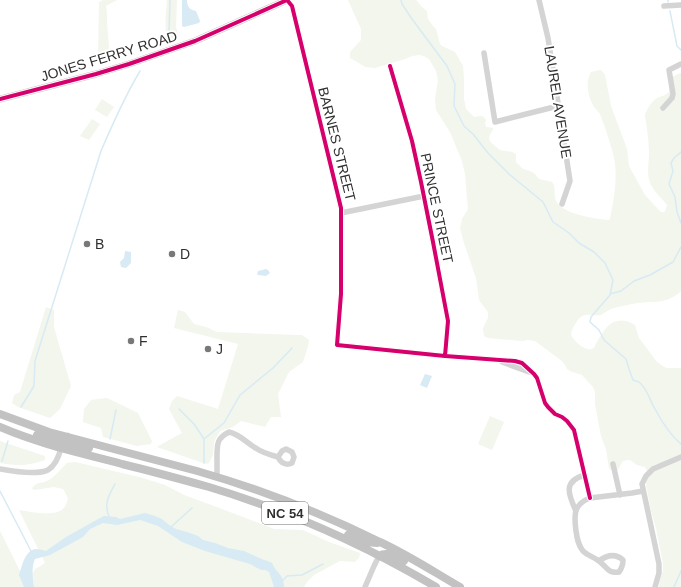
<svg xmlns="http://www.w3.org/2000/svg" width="681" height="587" viewBox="0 0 681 587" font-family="Arial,sans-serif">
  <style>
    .green { fill: #f2f6ec }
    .water { fill: #d8eaf4 }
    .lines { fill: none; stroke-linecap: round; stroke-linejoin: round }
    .stream { stroke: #d8eaf4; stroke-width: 1.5 }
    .minor { stroke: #d4d4d4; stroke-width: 5.5 }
    .major { stroke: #c8c8c8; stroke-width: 7 }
    .highway { stroke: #c2c2c2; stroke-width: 8 }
    .cycleway-casing { stroke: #fff; stroke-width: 6 }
    .cycleway { stroke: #d6006c; stroke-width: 4 }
    .poi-dot { fill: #787878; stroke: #fff; stroke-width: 1.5 }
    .labels { text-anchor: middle; stroke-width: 4; stroke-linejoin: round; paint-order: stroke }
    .shield { fill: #fff; stroke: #6e6e6e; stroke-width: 1 }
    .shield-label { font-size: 13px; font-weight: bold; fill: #303030 }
    .street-label { font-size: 14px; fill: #303030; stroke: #fff }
    .poi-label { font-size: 14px; fill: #303030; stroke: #fff; text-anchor: start }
  </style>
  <rect width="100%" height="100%" fill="#fff"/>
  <path class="green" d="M103,0H117L106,6C107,11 107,14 107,19C107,32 110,45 109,59L103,61L98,58L99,2Z
    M167,0H177L176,27L178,33L171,41L167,38C164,26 166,13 167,0Z
    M348,0H416L417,1L422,7L427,11L428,19L433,26L436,29L440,44L442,46L455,52L463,66L464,79V99L466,109L474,117L481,116L484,117L486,120L485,123L486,127L493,128V130C488,137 487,140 495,146C497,147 498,149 500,150C506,152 511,150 516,154V162L523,169L530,171L535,174L539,179L552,182L554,185C555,190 554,196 556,201C563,214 594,219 609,220L610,219C614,199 618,177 614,158C611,144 605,127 600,114C598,111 596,109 594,107C588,97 585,82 591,72L600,70L602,71L605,75L611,106L627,149L629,166L645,195L656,207L661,212H664L666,209L667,205C662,198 655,193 651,185C646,174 649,165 649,153C649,141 647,128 645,115C647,109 651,102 657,98C661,96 665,96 669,92C671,80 669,77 681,73V291C668,304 654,301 638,303C630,304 622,306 614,308C609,309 605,313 600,315C595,316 587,313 582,316C578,318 571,330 571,334C572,340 586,352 592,349C595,348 595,345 597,342C606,325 616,314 635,325L639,338L657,362L666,368H681V587H659L660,580L663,571V564L656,528L651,511L646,485L647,471L645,467L637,465L630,460H627L623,461L617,471L614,472L611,470L609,468L606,449L601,436L595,404V393L594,389L592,386L582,375L570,371L567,369L565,365L562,361L535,341L528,340L522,341L488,338L484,336L483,329L484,326L488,318V312L479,300L476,278L464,243L460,228L462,219L468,209L465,174L462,161L450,132L436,110L435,99L438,80L436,71L429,59L424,56L419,55L412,56L405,59L375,68L365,67L352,59L350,58V52L361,40V29Z
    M102,99L114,107L107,117L95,110Z
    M92,119L100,124L89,140L80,136Z
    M46,307L54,310V327L71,386L60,409L50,418L18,407L12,403L14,395L20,392Z
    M178,310L185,312L194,324L206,327L217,332L297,335H302L309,340L308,346L303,362L289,372L278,394L281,417H271L265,427L241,421L233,427L220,431L214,442L213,455L209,463L206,464L157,447L162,444L182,433L169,409L172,401L177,396L218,409L238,344L174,328Z
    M107,398L138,413L152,441L151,444L137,446L103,437L101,428L83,422L84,409L91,400Z
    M490,416L504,422L492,450L478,444Z
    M0,441L45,456V460C29,466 17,466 0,463Z
    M75,462L139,477L165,485L184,495L222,509L274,529L303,530L329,542L360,553L359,558L355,562L340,561L314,575L307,582L304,587H34L33,573L35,569L39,567L45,563L19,510C31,512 54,517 63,509C66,506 67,502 68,498L63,489L54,487L34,490L32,488C38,481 40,484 47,481C54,478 62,468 67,463Z
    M0,531L28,587H0Z"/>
  <path class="water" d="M182,0H187C187,7 190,10 196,11L200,21L199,23L184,27L182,26Z
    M125,251L131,252V263L126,268L121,267L120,262L124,258Z
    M266,269L268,270L270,273L266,276L258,275L257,274L258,271Z
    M425,374L432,376L427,388L420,385Z
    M145,513L155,516L162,519L169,525L176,529L187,532L198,536L203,540L215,543L228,548L244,551L264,560L268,561L272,563C276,573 284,574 284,587H274L269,572L265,570H261L250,564L205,551L182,542L158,526L140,520L117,525L103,523L90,529L83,537L50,555L35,559C31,568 33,577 34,587H24L19,575C22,566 25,550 36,549C39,549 43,550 46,551L66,537L100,518L104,516L116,517L120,519Z"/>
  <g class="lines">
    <path class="stream" d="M401,0L402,4L412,19L447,66L455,84L454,106L464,126L473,134L488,153L509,174L543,202L553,222L569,233L579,243L594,252L605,263L613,280L610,295L591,317L590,322L599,330L604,340L626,359L629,369L633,380C635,381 637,381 639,382C647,388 650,401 655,409C662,422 670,435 681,444
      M668,0V2
      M670,11L677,46L681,50
      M169,33L170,0
      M681,152L674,158L671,163L673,171L669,184L675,197L677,212L681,223
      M610,294L621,291L634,281L650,275L673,262L681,247
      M21,407L34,386L35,361L101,151C113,123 125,96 140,71
      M179,409L194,424L204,439
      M110,439L116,410
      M2,461L8,441
      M204,463V439L224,423L240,395L273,368L292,348
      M0,491L31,551
      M109,517C104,503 108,497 115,484
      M171,527L192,508
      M282,581L287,576L302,575L323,564
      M674,587L681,571"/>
    <path class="minor" d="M287,0L292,6L341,208V294L337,345L445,356L515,361L522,363L534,374L537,378L545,403L548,407L555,414L562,417L567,421L574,430L590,498
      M539,0L548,38L570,181L562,204
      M664,6L681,5
      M484,53L495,122L558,106
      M390,66L412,141L421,182L433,242L448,321L445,356
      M663,108L672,98L673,94L669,70L681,64
      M341,213L424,196
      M502,362L532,373
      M613,464L620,495
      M0,469C11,471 38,475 48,470C56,465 59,456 61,448
      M217,477C217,470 217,463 217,457C217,444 217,438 229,432C239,434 246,442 254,447C261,452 270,455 278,457C281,463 286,466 292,463L294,457L292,452L286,449L282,451L278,457
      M576,511C568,494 563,481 585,475
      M599,561C607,555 615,553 623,560C623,565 622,568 619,572C608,574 607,567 599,561C594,557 588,556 583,551C578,545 577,538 576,531C574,516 573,504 590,498L632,493L643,491
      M365,587L374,566L379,556
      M655,587L659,573V564L645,498L642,484L646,476L653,469L681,457"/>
    <path class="major" d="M0,99L96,74L129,64L195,41L287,0"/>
    <path class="highway" d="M0,414L49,432L197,471C260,489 321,513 380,542C408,555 434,572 460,587
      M0,427C39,444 81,453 122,464C151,471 180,479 209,487C289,511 365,545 436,587
      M37,435L56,440H65L68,437
      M62,448C70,442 80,446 89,448
      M348,535L366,542L377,543
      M379,556C388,551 396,557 404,561"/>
    <defs>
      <path id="cycleway" d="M390,66L412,141L421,182L433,242L448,321L445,356
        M0,99L96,74L129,64L195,41L287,0L292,6L341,208V294L337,345L445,356L515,361L522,363L534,374L537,378L545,403L548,407L555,414L562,417L567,421L574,430L590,498"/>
    </defs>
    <use href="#cycleway" class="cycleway-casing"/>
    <use href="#cycleway" class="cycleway"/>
  </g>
  <g class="poi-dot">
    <circle cx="87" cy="244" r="4"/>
    <circle cx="172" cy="254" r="4"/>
    <circle cx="131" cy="341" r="4"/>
    <circle cx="208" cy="349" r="4"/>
  </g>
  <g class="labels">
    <rect class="shield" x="262" y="502" width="46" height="22" rx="3"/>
    <g class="shield-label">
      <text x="285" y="518">NC 54</text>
    </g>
    <g class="street-label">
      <text transform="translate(109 56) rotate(-17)" y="5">JONES FERRY ROAD</text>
      <text transform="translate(558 102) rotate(81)" y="5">LAUREL AVENUE</text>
      <text transform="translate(337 144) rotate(76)" y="5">BARNES STREET</text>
      <text transform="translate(437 208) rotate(78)" y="5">PRINCE STREET</text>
    </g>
    <g class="poi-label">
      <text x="95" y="249">B</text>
      <text x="180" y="259">D</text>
      <text x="139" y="346">F</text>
      <text x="216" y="354">J</text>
    </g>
  </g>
</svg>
